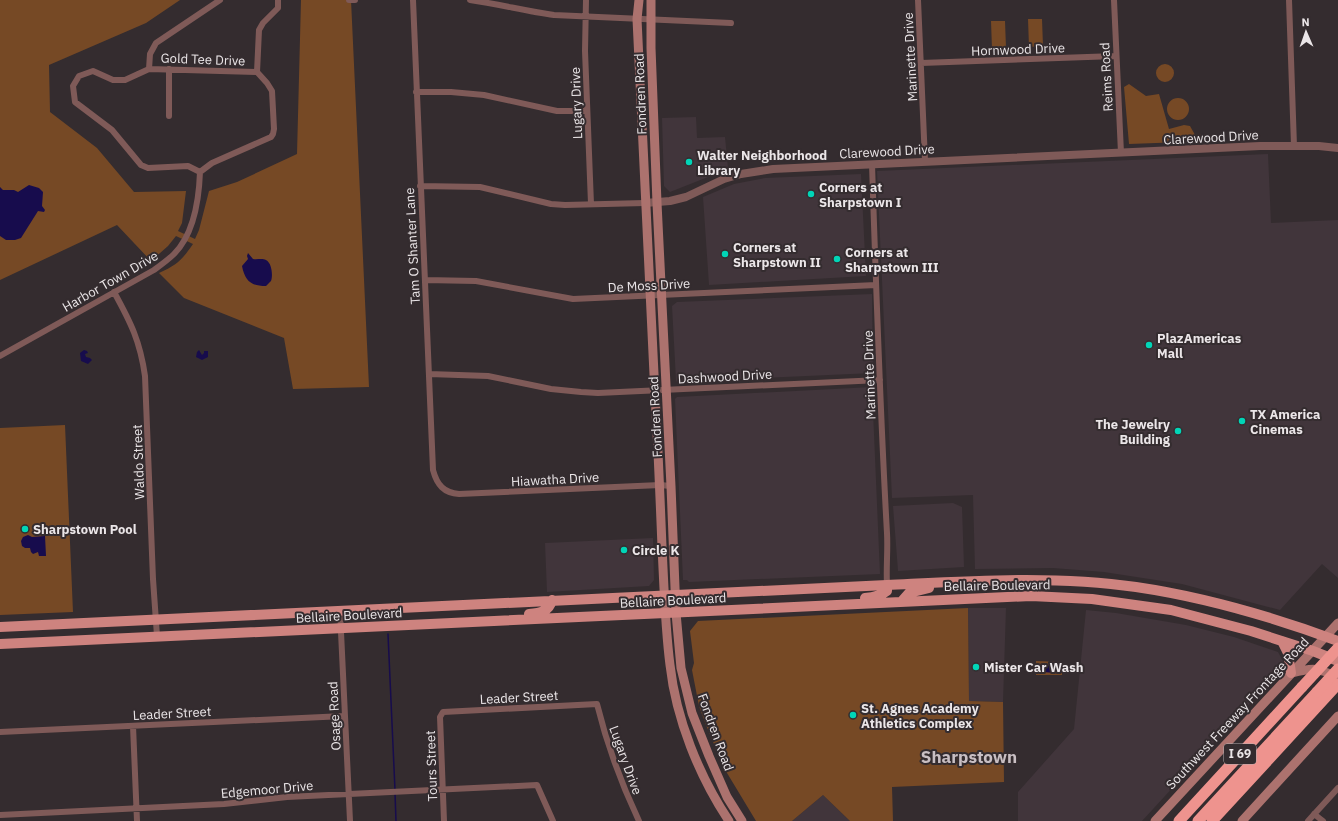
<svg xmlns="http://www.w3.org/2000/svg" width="1338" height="821" viewBox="0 0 1338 821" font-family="'IBM Plex Sans',sans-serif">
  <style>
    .built { fill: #41353b }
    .green { fill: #764925 }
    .water { fill: #170c4d }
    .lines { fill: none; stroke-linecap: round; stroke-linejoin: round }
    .stream { stroke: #170c4d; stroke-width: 1.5 }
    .minor { stroke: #7f5a58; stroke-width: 6 }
    .tertiary { stroke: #7f5a58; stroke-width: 8 }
    .secondary { stroke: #ac726e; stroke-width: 9 }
    .primary { stroke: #ce837f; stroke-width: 10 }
    .motorway { stroke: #ee938e; stroke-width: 11 }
    .motorway-bridge { stroke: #ee938e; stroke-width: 11 }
    .poi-dot { fill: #01d5b7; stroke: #342c2f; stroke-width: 1.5 }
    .labels { text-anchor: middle; stroke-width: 4; stroke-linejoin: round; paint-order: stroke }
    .shield { fill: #342c2f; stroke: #b4aeb0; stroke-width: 1 }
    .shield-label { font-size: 12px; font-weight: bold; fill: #ebe6e8 }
    .street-label { font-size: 13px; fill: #ebe6e8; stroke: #342c2f }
    .poi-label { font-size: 13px; font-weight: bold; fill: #ebe6e8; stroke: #342c2f; text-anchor: start }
    .district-label { font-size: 17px; font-weight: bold; fill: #c9bfc3; stroke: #342c2f }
  </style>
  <rect width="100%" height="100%" fill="#342c2f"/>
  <path class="built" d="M696,117L697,138L725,137L728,168L708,177L670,192L664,186L662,118Z
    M1268,154L1271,223L1338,220V578L1322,564L1280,610L1182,584L1104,572L1053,568L975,569L973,495L892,498L877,171Z
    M861,174L866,276L709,285L703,197L734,184L765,178Z
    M872,294L873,373L677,382L676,380L672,306L677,302Z
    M872,387L880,574L689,582L687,580H683L675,399L677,397Z
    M953,503L962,507L964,567L898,571L893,506Z
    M653,538L654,580L649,586L547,592L545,543Z
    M968,608H1006L1003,702L969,701Z
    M1086,610L1116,613L1186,625L1234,637L1278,652L1284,663L1279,672L1142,821H1018V792L1074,729Z
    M823,795L850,821H792Z"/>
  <path class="green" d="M0,0H180L146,23L49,65L50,112L97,148L134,192L186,191L182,223L178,231L195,239L199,230L209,191L237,182L297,154L301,0H351L369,387L293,389L284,338L184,298L159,273C177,265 182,260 193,244L176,236L168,246L151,261L117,225L0,280Z
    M1028,19H1042L1043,46L1029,47Z
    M991,21H1005L1006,48L992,49Z
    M1156 73a9 9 0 1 1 18 0a9 9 0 1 1-18 0Z
    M1129,84L1146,96L1159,94L1169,129L1184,125L1190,126L1195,135L1210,134L1211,141L1129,144L1124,87Z
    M1167 109a11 11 0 1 1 22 0a11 11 0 1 1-22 0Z
    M65,425L73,612L0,615V428Z
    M968,608L969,701L1003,702L1004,782L892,787L893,821H850L823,795L792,821H756L724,768L706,725L699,706L692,670L694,663L690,631L698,621Z
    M1036,661L1062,662V675H1036Z"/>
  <path class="water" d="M29,185L39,188L43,192L42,206L45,210L44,212L38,211L21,238L15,240H6L0,236V187L3,190H14L18,192Z
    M248,253L253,259C257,260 262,258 266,260C272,263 273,276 271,281C270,282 267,285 266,286C251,286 245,281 242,266L248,259L247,256Z
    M84,350L87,351L88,353L85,354L86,357L90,358L92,360L88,364L81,361L80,353Z
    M199,350L202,355L204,353V351H208V357L202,360L196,357L197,352Z
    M28,535L32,537L45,536L46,556H39L38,552L33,554L31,552L30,548H25L22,546L21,541L23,537Z
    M1043,665L1056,666V673L1042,672Z"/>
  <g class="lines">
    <path class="stream" d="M388,634L395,790
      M395,793L396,821"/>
    <path class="minor" d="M349,0H355
      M413,0L433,470C437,485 444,493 459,494L660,485L671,486
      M470,0C498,4 526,11 554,15L731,23
      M586,0L585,51L591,204
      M918,0L925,161
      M1114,0L1121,153
      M1289,0L1294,146
      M921,63L1116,56
      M149,69L150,54L156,43L220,0
      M257,72L149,69L125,80H113L93,71L79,76L73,86L75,102L112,130L141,165L148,168L188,166L200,172L212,163L271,137L273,134L274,129L272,91L267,83L257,72L259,30L263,23L278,8V0
      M416,92H451L484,95L557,111H587
      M169,116V69
      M872,164C876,287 880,410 887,533C888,551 886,567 887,585
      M420,186L480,187L551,204L565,205L645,203
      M425,280L476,281L573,299L876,285
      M114,292C131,323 140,341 145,376L153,579L157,636
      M0,356L154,270C161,265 168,260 174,254C194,234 199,199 200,172
      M429,374L488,376L551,389L581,392L598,393L880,380
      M340,611L350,821
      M133,726L137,821
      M0,732L344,716
      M1314,814L1323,821
      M0,815L224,804L287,797L537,785L553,821
      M444,821L440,717L443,712L597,704C607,745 621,783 639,821
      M1308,821L1338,788"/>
    <path class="tertiary" d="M645,203L670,201L686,197L724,179L741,174L773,169L1260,146H1319L1338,148"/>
    <path class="secondary" d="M639,0L637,19C642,145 649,270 655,395C658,446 660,496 662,547C664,586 665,626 670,665C676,719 699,776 729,821
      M651,0V48L657,203L671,486L676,613L681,668L692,713L709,756L727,797L742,821
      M1292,673C1314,667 1317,668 1338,677
      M1155,821L1338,623
      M1242,821L1338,716"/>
    <path class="primary" d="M865,598C874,597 881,596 887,591V585
      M901,602L909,593L929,588
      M529,614C540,613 549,612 552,600
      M0,627L887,585C970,581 1054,575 1136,587C1204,597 1273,617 1338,641
      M1282,641L1288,653L1291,673
      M0,644L1031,596L1092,599L1171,610L1251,631L1313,651L1338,661"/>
    <path class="motorway" d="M1179,821L1302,687
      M1198,821L1317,692
      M1212,821L1338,684"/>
    <path class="motorway-bridge" d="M1302,687L1338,648
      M1317,692L1338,669"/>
  </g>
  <g class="poi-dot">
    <circle cx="689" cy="162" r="4"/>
    <circle cx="811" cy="194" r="4"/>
    <circle cx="725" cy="254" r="4"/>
    <circle cx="837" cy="259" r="4"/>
    <circle cx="1149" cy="345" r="4"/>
    <circle cx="1242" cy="421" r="4"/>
    <circle cx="1178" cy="431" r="4"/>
    <circle cx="25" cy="529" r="4"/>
    <circle cx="624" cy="550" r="4"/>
    <circle cx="976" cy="667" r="4"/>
    <circle cx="853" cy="715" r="4"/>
  </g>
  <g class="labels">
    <rect class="shield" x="1224" y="744" width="32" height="20" rx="3"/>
    <g class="shield-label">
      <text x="1240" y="758">I 69</text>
    </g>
    <g class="street-label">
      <text transform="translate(1018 49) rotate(-2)" y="5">Hornwood Drive</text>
      <text transform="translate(910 57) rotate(-93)" y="5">Marinette Drive</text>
      <text transform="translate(203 59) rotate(2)" y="5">Gold Tee Drive</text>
      <text transform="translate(1106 77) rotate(-93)" y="5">Reims Road</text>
      <text transform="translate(640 94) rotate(-92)" y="5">Fondren Road</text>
      <text transform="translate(576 103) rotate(-92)" y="5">Lugary Drive</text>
      <text transform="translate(1211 137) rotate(-3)" y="5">Clarewood Drive</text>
      <text transform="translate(887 151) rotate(-3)" y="5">Clarewood Drive</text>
      <text transform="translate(412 246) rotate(-93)" y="5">Tam O Shanter Lane</text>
      <text transform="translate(110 281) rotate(-30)" y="5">Harbor Town Drive</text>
      <text transform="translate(649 285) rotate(-3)" y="5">De Moss Drive</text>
      <text transform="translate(869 375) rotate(-92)" y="5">Marinette Drive</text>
      <text transform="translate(725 376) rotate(-3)" y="5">Dashwood Drive</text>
      <text transform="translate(655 417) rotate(-93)" y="5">Fondren Road</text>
      <text transform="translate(138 462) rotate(-92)" y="5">Waldo Street</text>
      <text transform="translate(555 479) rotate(-3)" y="5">Hiawatha Drive</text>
      <text transform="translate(997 585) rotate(-1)" y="5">Bellaire Boulevard</text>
      <text transform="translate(673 600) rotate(-3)" y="5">Bellaire Boulevard</text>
      <text transform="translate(349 615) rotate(-3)" y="5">Bellaire Boulevard</text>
      <text transform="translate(519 697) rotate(-3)" y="5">Leader Street</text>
      <text transform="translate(172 713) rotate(-3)" y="5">Leader Street</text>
      <text transform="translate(1237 713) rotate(-47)" y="5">Southwest Freeway Frontage Road</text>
      <text transform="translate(334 716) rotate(-93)" y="5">Osage Road</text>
      <text transform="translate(716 732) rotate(70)" y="5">Fondren Road</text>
      <text transform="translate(626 760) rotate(70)" y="5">Lugary Drive</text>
      <text transform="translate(431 766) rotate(-92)" y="5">Tours Street</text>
      <text transform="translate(267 789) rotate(-5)" y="5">Edgemoor Drive</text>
    </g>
    <g class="poi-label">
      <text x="697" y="160">Walter Neighborhood<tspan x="697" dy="15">Library</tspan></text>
      <text x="819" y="192">Corners at<tspan x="819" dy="15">Sharpstown I</tspan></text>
      <text x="733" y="252">Corners at<tspan x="733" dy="15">Sharpstown II</tspan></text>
      <text x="845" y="257">Corners at<tspan x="845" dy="15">Sharpstown III</tspan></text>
      <text x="1157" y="343">PlazAmericas<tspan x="1157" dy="15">Mall</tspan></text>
      <text x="1250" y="419">TX America<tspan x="1250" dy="15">Cinemas</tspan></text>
      <text x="1170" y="429" text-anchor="end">The Jewelry<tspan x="1170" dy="15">Building</tspan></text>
      <text x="33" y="534">Sharpstown Pool</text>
      <text x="632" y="555">Circle K</text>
      <text x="984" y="672">Mister Car Wash</text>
      <text x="861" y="713">St. Agnes Academy<tspan x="861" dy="15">Athletics Complex</tspan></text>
    </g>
    <g class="district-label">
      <text x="969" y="763">Sharpstown</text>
    </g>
  </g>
  <g transform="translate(1306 32) rotate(358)" stroke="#342c2f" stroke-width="3" paint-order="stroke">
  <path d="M0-3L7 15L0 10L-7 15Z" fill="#ebe6e8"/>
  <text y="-6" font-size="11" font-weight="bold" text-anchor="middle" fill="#ebe6e8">N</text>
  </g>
</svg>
